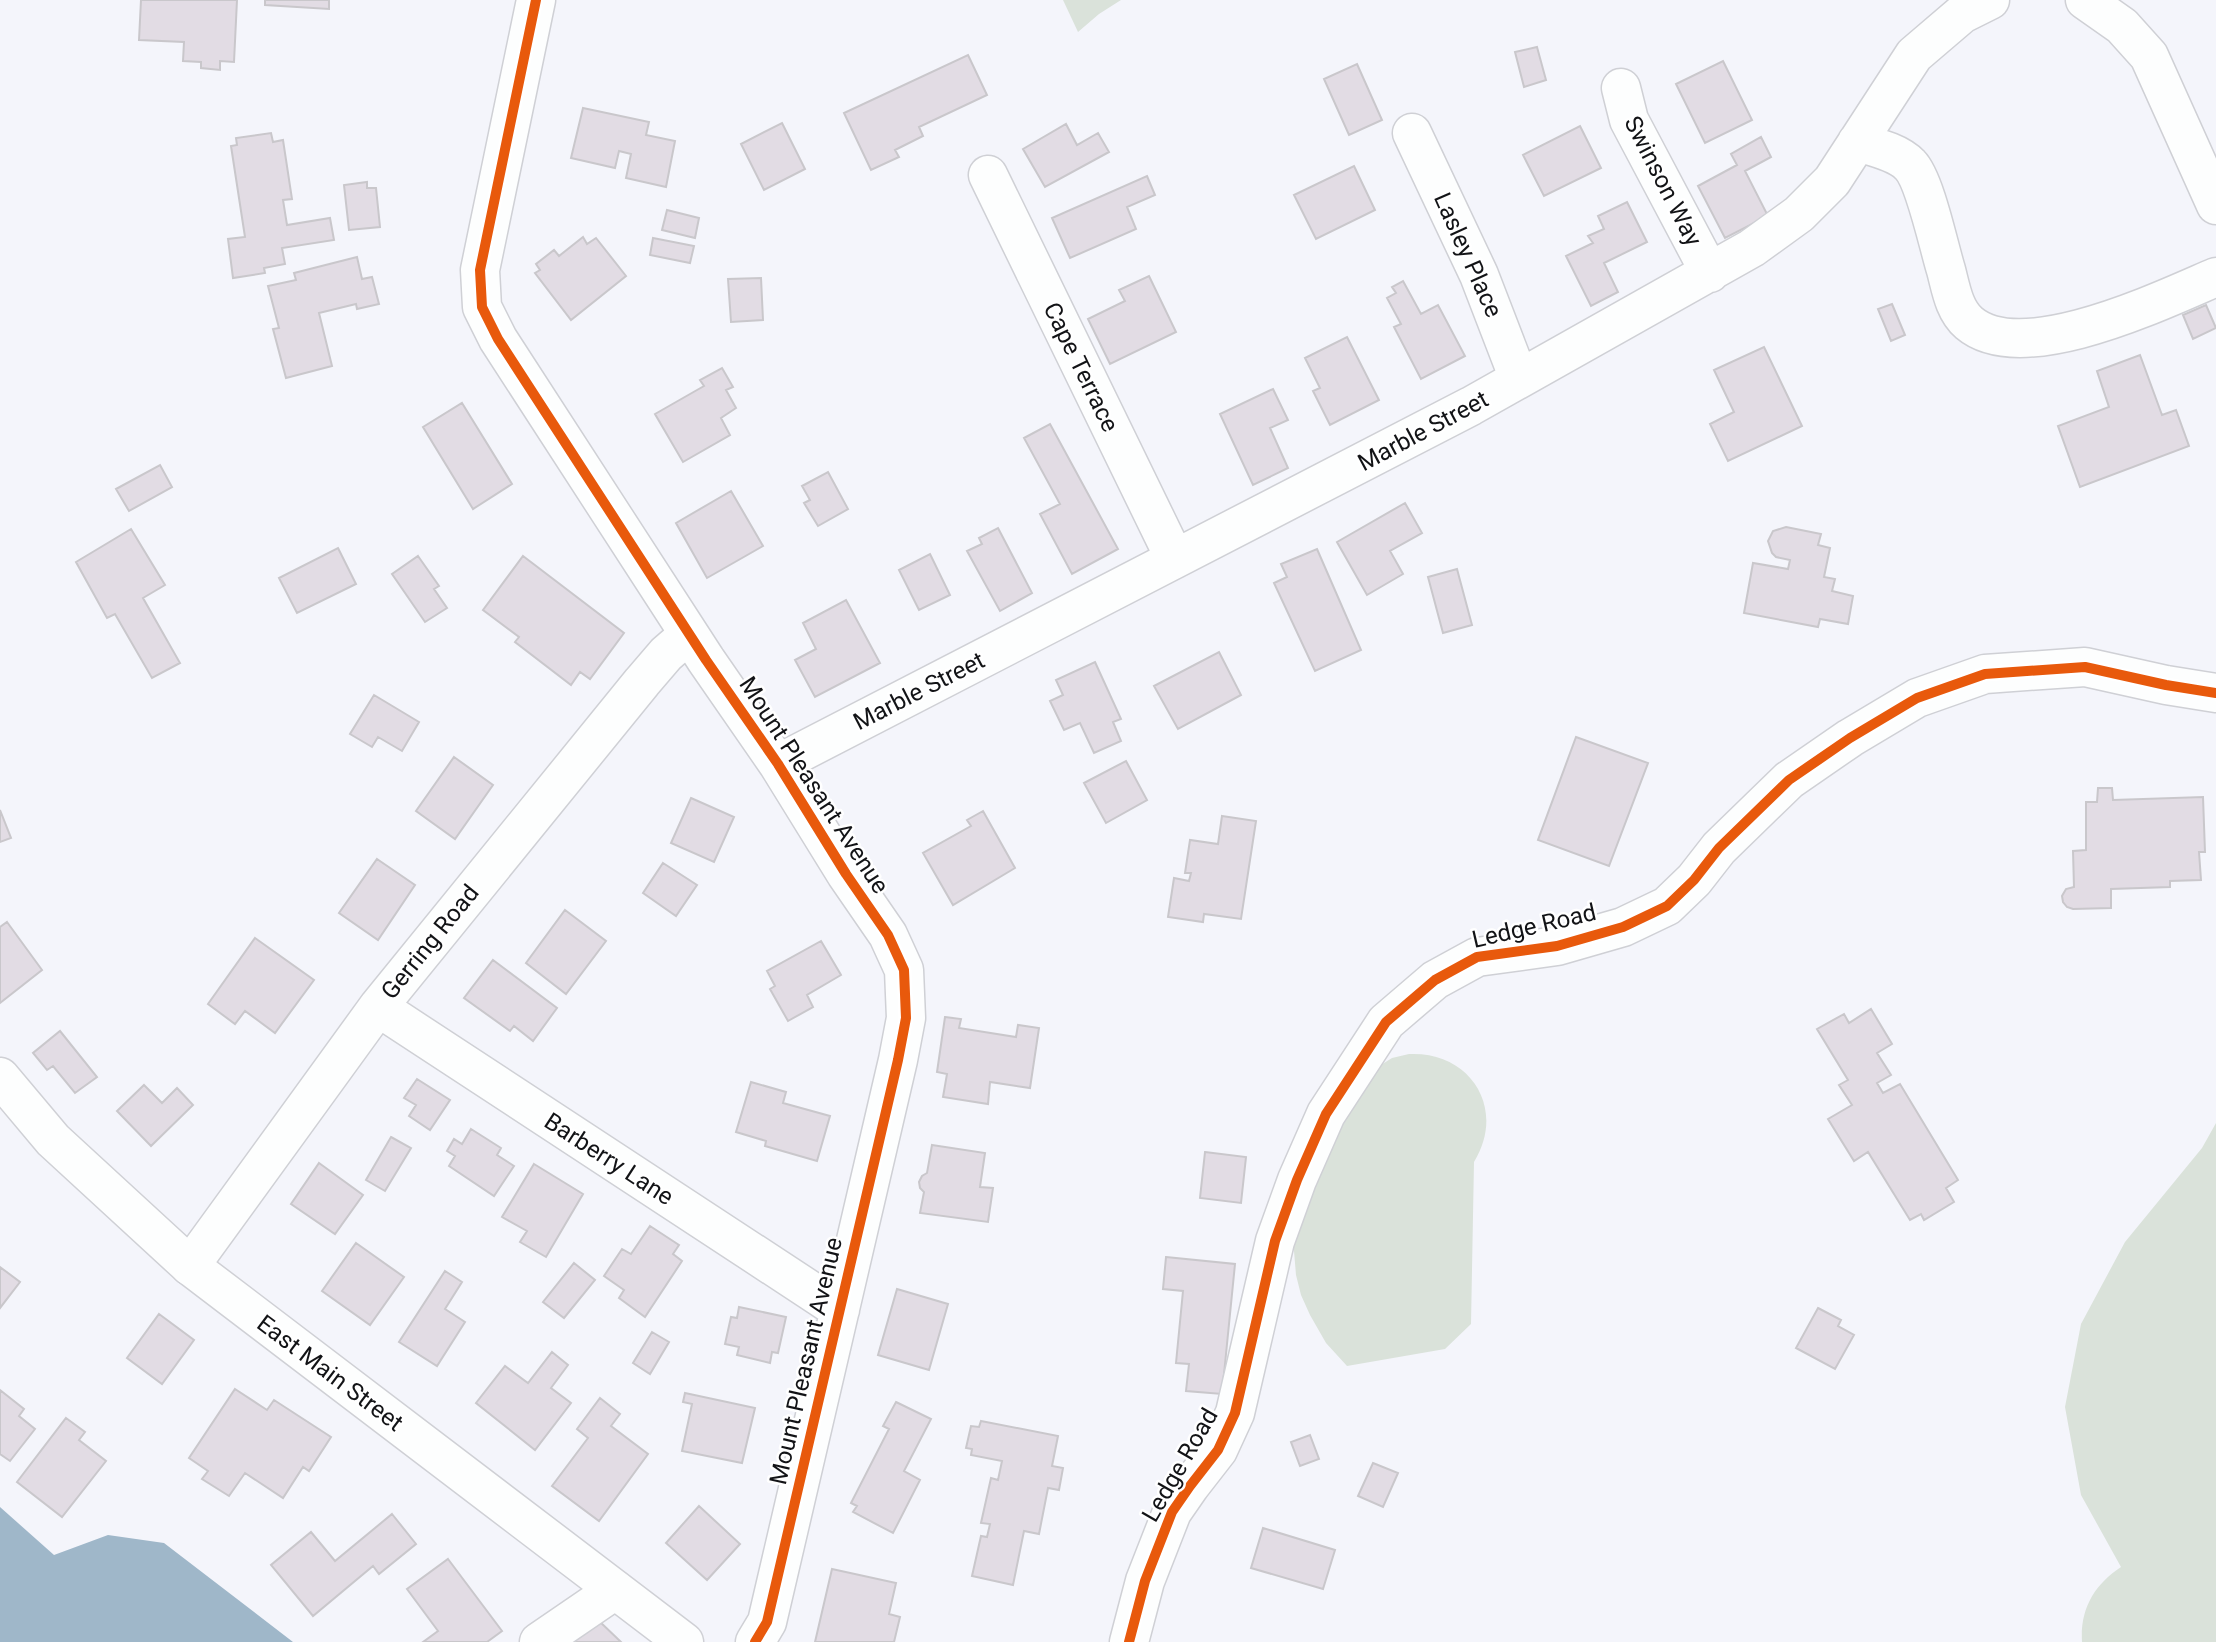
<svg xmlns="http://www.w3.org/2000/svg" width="2216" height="1642" viewBox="0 0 2216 1642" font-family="Roboto,sans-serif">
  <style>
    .green { fill: #dae2da }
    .water { fill: #9fb7c9 }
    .building { fill: #e2dce4; stroke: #c9c7cb; stroke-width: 2 }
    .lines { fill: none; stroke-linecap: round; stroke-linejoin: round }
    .minor-casing { stroke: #cfd0d5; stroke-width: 41 }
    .major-casing { stroke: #cfd0d5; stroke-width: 41 }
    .minor { stroke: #fdfefe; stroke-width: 38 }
    .major { stroke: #fdfefe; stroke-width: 38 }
    .cycleway-casing { stroke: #fff; stroke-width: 15 }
    .cycleway { stroke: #e8590c; stroke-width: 10 }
    .labels { text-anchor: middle; stroke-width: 5; stroke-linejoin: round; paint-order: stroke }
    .street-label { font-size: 24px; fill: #121316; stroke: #fff }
  </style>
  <rect width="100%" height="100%" fill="#f4f5fb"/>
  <path class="green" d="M1063,0H1121L1099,14L1078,32Z
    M1409,1054C1470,1051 1507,1108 1474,1162L1471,1324L1445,1349L1347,1366L1326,1343L1310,1315L1301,1295L1296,1275L1293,1239L1300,1194L1376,1068L1392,1058Z
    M2216,1123V1642H2082C2080,1609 2094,1585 2121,1567L2081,1495L2065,1407L2081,1324L2125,1242L2202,1148Z"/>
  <path class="water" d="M0,1507L54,1555L108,1535L164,1543L293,1642H0Z"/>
  <path class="building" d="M141,0H237L234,62L220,61V70L201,68V62L183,61L184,42L139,40Z
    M265,0H329V9L265,5Z
    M1537,47L1546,80L1524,87L1515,52Z
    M968,55L987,95L919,127L923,136L895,150L899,157L871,170L844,113Z
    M1723,61L1752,120L1705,143L1676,84Z
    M1357,64L1382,120L1349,135L1324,79Z
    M583,108L649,122L646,135L675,141L666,187L626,178L631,154L619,151L615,168L571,158Z
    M782,123L805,169L764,190L741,144Z
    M1066,124L1077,145L1098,133L1109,152L1045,187L1023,149Z
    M1580,126L1601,168L1544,196L1523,155Z
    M271,133L273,142L283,140L292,199L283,200L287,225L330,218L334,240L282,248L285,264L264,268L265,273L233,278L228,239L245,237L231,146L237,145L236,138Z
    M1761,137L1771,157L1745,171L1768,216L1725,238L1698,186L1737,165L1731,154Z
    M1354,166L1375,210L1316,239L1294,195Z
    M1147,176L1155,195L1127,207L1136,229L1070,258L1052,218Z
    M367,182V188H376L380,227L349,230L344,185Z
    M1627,202L1647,242L1604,263L1618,292L1591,306L1566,256L1593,243L1588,236L1604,229L1598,216Z
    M667,210L699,218L695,238L662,230Z
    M583,237L587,244L596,238L626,276L571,320L535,273L540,270L536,264L554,250L559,256Z
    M653,238L694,246L690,263L650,255Z
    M357,257L362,279L372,277L379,304L357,309L356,304L319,313L332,366L286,378L273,329L279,328L268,286L296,280L294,273Z
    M1149,276L1176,332L1110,364L1088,319L1125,301L1119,290Z
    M761,278L763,320L731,322L728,279Z
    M1403,281L1421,314L1438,305L1465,356L1421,379L1394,327L1401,324L1387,298L1396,293L1392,287Z
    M1892,304L1905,335L1891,341L1878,309Z
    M2206,305L2216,328L2193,339L2183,315Z
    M1347,337L1379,400L1330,425L1313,391L1320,388L1305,358Z
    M1764,347L1802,426L1728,461L1710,424L1734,412L1714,370Z
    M2140,355L2162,415L2176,410L2189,446L2080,487L2058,426L2109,407L2097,371Z
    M722,368L733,387L726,390L736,408L721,418L730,435L683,462L655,414L704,386L700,380Z
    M1273,389L1288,420L1270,428L1288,468L1253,485L1220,414Z
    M462,403L512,484L473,509L423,427Z
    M1050,424L1118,549L1072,574L1040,514L1060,504L1024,438Z
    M160,465L172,487L129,511L116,489Z
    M828,472L848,509L818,526L804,503L810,500L802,486Z
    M731,491L763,546L707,578L676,523Z
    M1405,503L1422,533L1390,551L1403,574L1367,595L1337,542Z
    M1786,527L1821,534L1818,545L1830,548L1824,577L1835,579L1832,591L1853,596L1848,624L1820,619L1818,627L1744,613L1753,563L1788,569L1790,560L1776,557L1772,553L1768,541L1773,531Z
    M998,528L1032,593L1000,611L967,551L982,544L979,538Z
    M131,529L165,585L143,598L180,663L152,678L115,614L107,618L76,562Z
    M338,548L356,584L297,613L279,578Z
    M1317,549L1361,650L1315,671L1274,583L1287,577L1281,564Z
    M930,554L950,595L919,610L899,570Z
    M418,556L439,586L434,589L447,608L425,622L392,574Z
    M523,556L624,633L590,679L580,672L571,685L515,642L519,637L483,610Z
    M1457,569L1472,625L1443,633L1428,577Z
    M846,600L880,663L815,697L795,660L816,649L803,623Z
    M1219,652L1241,695L1178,729L1154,686Z
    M1095,662L1121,719L1113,722L1121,741L1094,753L1080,723L1064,730L1050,701L1063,695L1056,680Z
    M374,695L419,722L402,751L378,737L372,747L350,734Z
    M1576,737L1648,763L1609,866L1538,840Z
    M454,757L493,785L455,839L416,811Z
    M1126,761L1147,800L1106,823L1084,783Z
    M2098,788H2112L2113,800L2203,797L2205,852H2199L2201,880L2170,881V887L2111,889V908L2073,909L2067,907L2063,902L2062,896L2066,889L2074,887L2073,851L2086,850V802H2097Z
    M691,798L734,817L714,862L671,843Z
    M0,810L11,838L0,842Z
    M983,811L1015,868L953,905L923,853L971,826L967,820Z
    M1222,816L1256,821L1241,919L1204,914L1203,922L1168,917L1174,878L1189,881L1191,873H1185L1190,840L1218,844Z
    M377,859L415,885L378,940L339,913Z
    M663,863L697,885L676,916L643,893Z
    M565,910L606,941L566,994L526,963Z
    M7,922L42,970L0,1003V927Z
    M255,938L314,980L275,1033L245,1011L235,1024L208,1004Z
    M821,941L841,975L807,995L813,1007L788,1021L770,989L775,986L767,971Z
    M493,960L557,1008L533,1041L514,1026L510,1031L464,998Z
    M1871,1009L1892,1044L1877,1053L1891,1075L1877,1083L1883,1093L1900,1084L1958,1180L1946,1188L1954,1202L1924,1220L1921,1214L1910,1220L1868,1152L1854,1161L1828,1119L1852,1105L1839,1085L1848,1080L1817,1029L1844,1014L1849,1023Z
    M945,1017L961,1019L959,1028L1016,1037L1018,1025L1039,1028L1030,1088L990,1082L988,1104L943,1097L947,1074L937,1072Z
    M60,1031L97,1077L75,1093L53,1066L47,1070L33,1053Z
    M417,1079L450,1100L430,1130L409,1116L416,1105L404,1098Z
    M751,1082L786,1092L783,1103L830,1116L817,1161L765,1146L766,1141L736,1132Z
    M144,1085L162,1103L177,1088L193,1105L151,1146L117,1111Z
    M471,1129L501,1148L497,1155L514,1166L494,1196L449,1166L455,1156L447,1151L454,1139L462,1144Z
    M391,1137L411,1148L385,1191L366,1180Z
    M932,1145L985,1153L980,1187L993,1188L988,1222L920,1213L924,1192L920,1188L919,1182L922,1176L927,1173Z
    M1205,1152L1246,1157L1241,1203L1200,1198Z
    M319,1163L363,1195L335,1234L291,1204Z
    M534,1164L583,1194L546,1257L520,1242L527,1231L502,1217Z
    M650,1226L679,1245L673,1254L682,1261L645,1317L619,1298L624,1290L604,1276L622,1249L631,1254Z
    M356,1243L404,1277L370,1325L322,1291Z
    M1166,1257L1235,1264L1222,1394L1186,1391L1189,1364L1176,1363L1183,1291L1163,1289Z
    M574,1263L595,1280L564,1318L543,1302Z
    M0,1267L20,1282L0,1308Z
    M445,1271L462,1282L445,1309L465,1322L437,1366L399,1342Z
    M897,1289L948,1304L929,1370L878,1355Z
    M739,1307L786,1317L778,1353L772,1352L770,1363L737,1355L739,1347L725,1344L731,1317L737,1318Z
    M1818,1308L1841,1320L1838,1326L1854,1335L1835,1369L1796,1348Z
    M159,1314L194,1340L162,1384L127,1358Z
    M652,1332L669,1342L650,1374L633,1363Z
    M552,1352L568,1365L551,1388L571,1403L535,1450L476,1403L505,1366L528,1383Z
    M235,1389L267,1410L274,1400L331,1437L309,1471L303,1467L283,1498L245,1473L229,1496L202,1479L208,1471L189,1458Z
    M0,1390L24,1409L19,1416L35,1429L10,1461L0,1454Z
    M685,1393L755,1408L742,1463L682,1451L692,1404L683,1402Z
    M600,1398L620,1414L611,1426L648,1454L599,1521L552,1486L588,1438L577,1429Z
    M896,1402L931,1419L904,1471L920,1480L893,1533L853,1512L857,1506L851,1503L889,1429L883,1426Z
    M66,1418L85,1432L79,1440L106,1461L62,1517L17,1482Z
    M981,1421L1058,1436L1052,1466L1063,1468L1059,1490L1048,1488L1039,1534L1024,1531L1013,1585L972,1576L981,1536L987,1537L990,1524L981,1523L991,1478L998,1480L1002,1461L971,1455L972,1449L966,1448L971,1426L979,1427Z
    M1310,1435L1319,1459L1300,1466L1291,1442Z
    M1373,1463L1398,1473L1383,1507L1358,1496Z
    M699,1506L740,1544L707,1580L666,1543Z
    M392,1514L416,1544L379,1574L373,1566L313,1616L271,1565L311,1532L335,1561Z
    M1263,1528L1335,1550L1323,1589L1251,1568Z
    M448,1559L502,1631L487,1642H423L438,1631L407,1589Z
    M832,1569L896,1583L889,1614L900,1617L894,1642H815Z
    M597,1619L621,1642H568Z"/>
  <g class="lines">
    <defs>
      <path id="minor" d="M536,0L480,270L482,307L498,339L706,660L778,764L846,874L888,935L904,970L906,1018L898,1060L767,1622L755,1642
        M2085,0L2122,26L2149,56L2216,205
        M1621,88L1629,120L1710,273
        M1412,133L1479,275L1519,379
        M1857,142C1874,147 1898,152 1910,165C1925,180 1939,248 1946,270C1951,289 1954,310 1969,323C2022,368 2162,300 2216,277
        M988,175L1175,559
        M778,764L1471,406L1752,248L1799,214L1832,181L1914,55L1962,14L1990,0
        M378,1007L840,1310
        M190,1266L378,1007L642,682L666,654L689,634
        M539,1642L615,1590
        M1129,1642L1145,1581L1172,1512L1190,1486L1218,1450L1235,1413L1275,1241L1297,1180L1326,1114L1386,1022L1435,980L1477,957L1557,946L1623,927L1667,906L1694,880L1719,848L1789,780L1850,738L1917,698L1985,674L2085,667L2166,685L2216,693"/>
      <path id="major" d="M0,1077L53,1140L190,1266L684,1642"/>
    </defs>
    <use href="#minor" class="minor-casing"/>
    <use href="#major" class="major-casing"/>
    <use href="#minor" class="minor"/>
    <use href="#major" class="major"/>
    <defs>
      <path id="cycleway" d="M536,0L480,270L482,307L498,339L706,660L778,764L846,874L888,935L904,970L906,1018L898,1060L767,1622L755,1642
        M1129,1642L1145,1581L1172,1512L1190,1486L1218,1450L1235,1413L1275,1241L1297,1180L1326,1114L1386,1022L1435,980L1477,957L1557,946L1623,927L1667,906L1694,880L1719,848L1789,780L1850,738L1917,698L1985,674L2085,667L2166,685L2216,693"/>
    </defs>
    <use href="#cycleway" class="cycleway-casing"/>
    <use href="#cycleway" class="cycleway"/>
  </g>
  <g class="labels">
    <g class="street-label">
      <text transform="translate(1663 181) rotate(63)" y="8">Swinson Way</text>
      <text transform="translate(1468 255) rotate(66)" y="8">Lasley Place</text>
      <text transform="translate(1081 367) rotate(64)" y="8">Cape Terrace</text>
      <text transform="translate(1423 431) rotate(-28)" y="8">Marble Street</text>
      <text transform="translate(919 691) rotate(-27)" y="8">Marble Street</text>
      <text transform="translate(814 785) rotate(57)" y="8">Mount Pleasant Avenue</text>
      <text transform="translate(1534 926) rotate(-13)" y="8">Ledge Road</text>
      <text transform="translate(430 942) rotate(-51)" y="8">Gerring Road</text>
      <text transform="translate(609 1159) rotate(33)" y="8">Barberry Lane</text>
      <text transform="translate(806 1361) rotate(-77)" y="8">Mount Pleasant Avenue</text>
      <text transform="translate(330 1373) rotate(37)" y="8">East Main Street</text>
      <text transform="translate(1180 1465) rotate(-60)" y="8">Ledge Road</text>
    </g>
  </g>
</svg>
